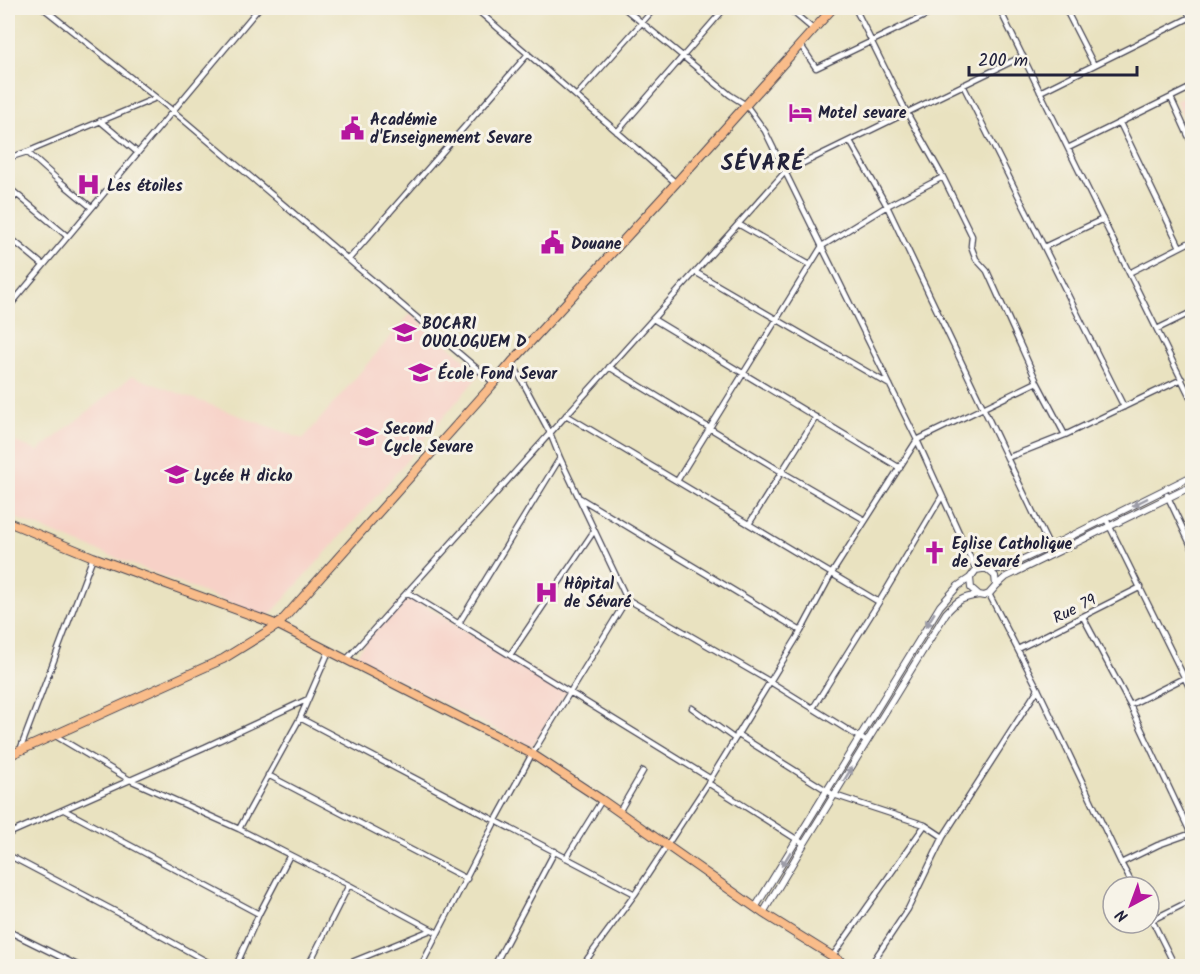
<svg xmlns="http://www.w3.org/2000/svg" width="1200" height="974" viewBox="0 0 1200 974" font-family="Kalam,sans-serif">
  <style>
    .built { fill: #f7d1c7 }
    .lines { fill: none; stroke-linecap: round; stroke-linejoin: round }
    .minor-casing { stroke: #403f4f; stroke-width: 7 }
    .tertiary-casing { stroke: #403f4f; stroke-width: 8 }
    .primary-casing { stroke: #403f4f; stroke-width: 10 }
    .minor { stroke: #fff; stroke-width: 4.5 }
    .tertiary { stroke: #fff; stroke-width: 6 }
    .primary { stroke: #f9bc8a; stroke-width: 8 }
    .oneway { fill: #9c9ca7 }
    .labels { text-anchor: middle; stroke-width: 6; stroke-linejoin: round; paint-order: stroke }
    .poi-label { font-size: 16px; font-weight: bold; fill: #22223b; stroke: #f7f3e8; text-anchor: start }
    .street-label { font-size: 16px; fill: #22223b; stroke: #f7f3e8 }
    .district-label { font-size: 22px; font-weight: bold; letter-spacing: 1.5px; fill: #22223b; stroke: #f7f3e8 }
  </style>
  <rect width="100%" height="100%" fill="#f7f3e8"/>
  <filter id="ink" filterUnits="userSpaceOnUse"><feTurbulence type="fractalNoise" baseFrequency=".0167" numOctaves="2"/><feDisplacementMap in="SourceGraphic" scale="12" xChannelSelector="R" yChannelSelector="G"/><feConvolveMatrix kernelMatrix="1 2 1 2 8 2 1 2 1" color-interpolation-filters="sRGB"/></filter>
  <filter id="wash" filterUnits="userSpaceOnUse"><feTurbulence type="fractalNoise" baseFrequency=".008" numOctaves="4" result="noise"/><feDisplacementMap in="SourceGraphic" scale="24" xChannelSelector="R" yChannelSelector="G"/><feGaussianBlur stdDeviation="1.35" result="paint"/><feColorMatrix in="noise" values="0 0 0 0 0 0 0 0 0 0 0 0 0 0 0 0 0 1.4 0 .05"/><feComposite in="paint" operator="in"/></filter>
  <g filter="url(#wash)">
    <rect width="100%" height="100%" fill="#e9e2c0"/>
    <path class="built" d="M1192,92V134L1176,101Z
      M411,313L481,373L374,499L270,615L257,614L8,515V439L38,451L132,376L303,439Z
      M406,594L493,648L567,691L532,747L354,658L372,633Z"/>
  </g>
  <g filter="url(#ink)">
    <g class="lines">
      <defs>
        <path id="minor" d="M43,8L173,111L494,383
          M475,8L676,183
          M624,8L730,95L746,105L765,131L917,440L976,570
          M788,8L813,29
          M855,8L907,113L943,177L972,236L971,246L976,259L987,271L1037,382L1065,435
          M999,8L1192,401
          M1065,8L1094,65
          M1186,8L1192,21
          M800,44L816,68L941,8
          M963,85L1124,407
          M1040,92L1191,17
          M576,96L655,8
          M1171,98L1192,144
          M100,121L137,152
          M1120,123L1180,247
          M617,132L725,8
          M850,141L887,206L1051,550
          M1068,148L1192,87
          M27,152L57,179L91,207
          M8,158L27,152L156,98
          M8,187L67,236
          M8,205L16,195
          M738,224L810,265
          M8,236L43,265
          M1044,247L1103,219
          M349,259L528,54
          M695,272L890,385
          M1129,273L1192,241
          M8,308L259,8
          M653,319L900,468
          M1157,329L1192,312
          M512,362L550,433L560,458L627,599L769,681L867,742
          M609,367L782,472L865,520
          M566,415L879,602
          M1007,458L1065,435L1182,379
          M677,481L822,246L887,206L943,177
          M1167,495L1192,548
          M580,498L801,631
          M1106,519L1192,693
          M749,524L816,417
          M407,592L711,779
          M989,594L1038,689L1121,863L1134,887
          M1083,617L1130,705L1191,834
          M459,623L560,458
          M1018,649L1141,587
          M510,655L594,531
          M346,660L785,172L1023,56
          M1130,705L1192,674
          M692,708L735,739
          M813,708L879,602L942,496
          M300,718L635,894
          M737,734L834,795L925,825L943,837
          M54,735L130,780L239,829L349,885L438,933
          M20,750L93,557
          M268,775L467,879
          M708,783L804,844
          M64,810L259,914
          M619,812L643,771
          M239,829L300,718L329,651
          M8,834L205,747L308,699
          M8,855L130,919L215,966
          M566,858L602,800
          M1121,863L1158,845L1192,833
          M1149,914L1175,966
          M1152,920L1192,900
          M8,931L79,966
          M832,957L925,825
          M236,966L259,914L290,855
          M308,966L349,885
          M342,966L431,930
          M421,966L496,820L532,754L627,599
          M494,966L555,851
          M582,966L635,894L708,783L801,631L832,573L917,440L1037,382
          M870,966L908,909L943,837L1038,689"/>
        <path id="tertiary" d="M987,569L995,576L996,586L989,594L984,596L979,595L971,588L970,578L976,570L982,569H1002L1049,547L1192,476
          M996,586L1006,577L1192,486
          M755,908L940,606L958,586L970,578
          M763,913L804,844L946,613C958,600 961,598 979,595"/>
        <path id="primary" d="M8,522L93,557L278,625L532,754L602,800L763,913L848,966
          M8,756L223,659L278,625L494,383L512,362L676,183L833,8"/>
      </defs>
      <use href="#minor" class="minor-casing"/>
      <use href="#tertiary" class="tertiary-casing"/>
      <use href="#primary" class="primary-casing"/>
      <use href="#minor" class="minor"/>
      <use href="#tertiary" class="tertiary"/>
      <use href="#primary" class="primary"/>
    </g>
    <defs><path id="oneway-solid" d="M-6-.8H1V-3.2L6.5 0L1 3.2V.8H-6Z" transform="scale(1.5)"/></defs>
    <g class="oneway">
      <use href="#oneway-solid" transform="translate(1140 502) rotate(153)"/>
      <use href="#oneway-solid" transform="translate(930 620) rotate(122)"/>
      <use href="#oneway-solid" transform="translate(848 774) rotate(-58)"/>
      <use href="#oneway-solid" transform="translate(786 859) rotate(122)"/>
    </g>
  </g>
  <defs>
    <symbol id="hotel-bare" viewBox="-9 -9 18 18"><path d="M-6-4.5h1.5V1H6V5H4.5V3h-9V5H-6ZM-4 0a1.8 1.8 0 1 1 3.6 0ZM.5 0V-2.5h3Q6-2.5 6 0Z" fill="#b5179e" stroke="#f7f3e8" stroke-width="2.5" paint-order="stroke"/></symbol>
    <symbol id="civic-bare" viewBox="-9 -9 18 18"><path d="M-.6-6.5H3V-4.5H.6V-3L4-1V1h2V6H-6V1h2V-1L-.6-3ZM-1.2 2.5V6h2.4V2.5Z" fill="#b5179e" stroke="#f7f3e8" stroke-width="2.5" paint-order="stroke"/></symbol>
    <symbol id="hospital-bare" viewBox="-9 -9 18 18"><path d="M-5-5h3v3.5h4V-5h3V5h-3V1.5h-4V5h-3Z" fill="#b5179e" stroke="#f7f3e8" stroke-width="2.5" paint-order="stroke"/></symbol>
    <symbol id="school-bare" viewBox="-9 -9 18 18"><path d="M0-5L7-2L0 1L-7-2ZM-4 1L0 2.5L4 1V4Q0 6-4 4Z" fill="#b5179e" stroke="#f7f3e8" stroke-width="2.5" paint-order="stroke"/></symbol>
    <symbol id="church-bare" viewBox="-9 -9 18 18"><path d="M-1.2-6h2.4v3.5h3.3v2.4h-3.3V6h-2.4V-.1h-3.3v-2.4h3.3Z" fill="#b5179e" stroke="#f7f3e8" stroke-width="2.5" paint-order="stroke"/></symbol>
  </defs>
  <g fill-rule="evenodd">
    <use href="#hotel-bare" x="784" y="96" width="33" height="33"/>
    <use href="#civic-bare" x="336" y="112" width="33" height="33"/>
    <use href="#hospital-bare" x="72" y="168" width="33" height="33"/>
    <use href="#civic-bare" x="536" y="226" width="33" height="33"/>
    <use href="#school-bare" x="388" y="316" width="33" height="33"/>
    <use href="#school-bare" x="404" y="356" width="33" height="33"/>
    <use href="#school-bare" x="350" y="420" width="33" height="33"/>
    <use href="#school-bare" x="160" y="458" width="33" height="33"/>
    <use href="#church-bare" x="918" y="536" width="33" height="33"/>
    <use href="#hospital-bare" x="530" y="576" width="33" height="33"/>
  </g>
  <g class="labels">
    <g class="poi-label">
      <text x="818" y="118">Motel sevare</text>
      <text x="370" y="125">Académie<tspan x="370" dy="18">d'Enseignement Sevare</tspan></text>
      <text x="107" y="191">Les étoiles</text>
      <text x="571" y="249">Douane</text>
      <text x="422" y="329">BOCARI<tspan x="422" dy="18">OUOLOGUEM D</tspan></text>
      <text x="438" y="379">École Fond Sevar</text>
      <text x="384" y="434">Second<tspan x="384" dy="18">Cycle Sevare</tspan></text>
      <text x="194" y="481">Lycée H dicko</text>
      <text x="952" y="549">Eglise Catholique<tspan x="952" dy="18">de Sevaré</tspan></text>
      <text x="564" y="589">Hôpital<tspan x="564" dy="18">de Sévaré</tspan></text>
    </g>
    <g class="street-label">
      <text transform="translate(1074 608) rotate(-27)" y="6">Rue 79</text>
    </g>
    <g class="district-label">
      <text x="763" y="170">SÉVARÉ</text>
    </g>
  </g>
  <rect width="1200" height="974" fill="none" stroke="#f7f3e8" stroke-width="30"/>
  <g transform="translate(1131 905) rotate(221)"><circle r="28" fill="#f7f3e8" stroke="#a29fa3" stroke-width="1.5"/>
  <path d="M0-4.5L10 22L0 15L-10 22Z" fill="#b5179e"/>
  <text y="-9" font-size="16" font-weight="bold" text-anchor="middle" fill="#22223b">N</text>
  </g>
  <path d="M969 66v9h168v-9" fill="none" stroke="#22223b" stroke-width="3"/>
  <text x="978" y="66" font-size="18" fill="#22223b" stroke="#f7f3e8" stroke-width="4.5" paint-order="stroke">200 m</text>
</svg>
